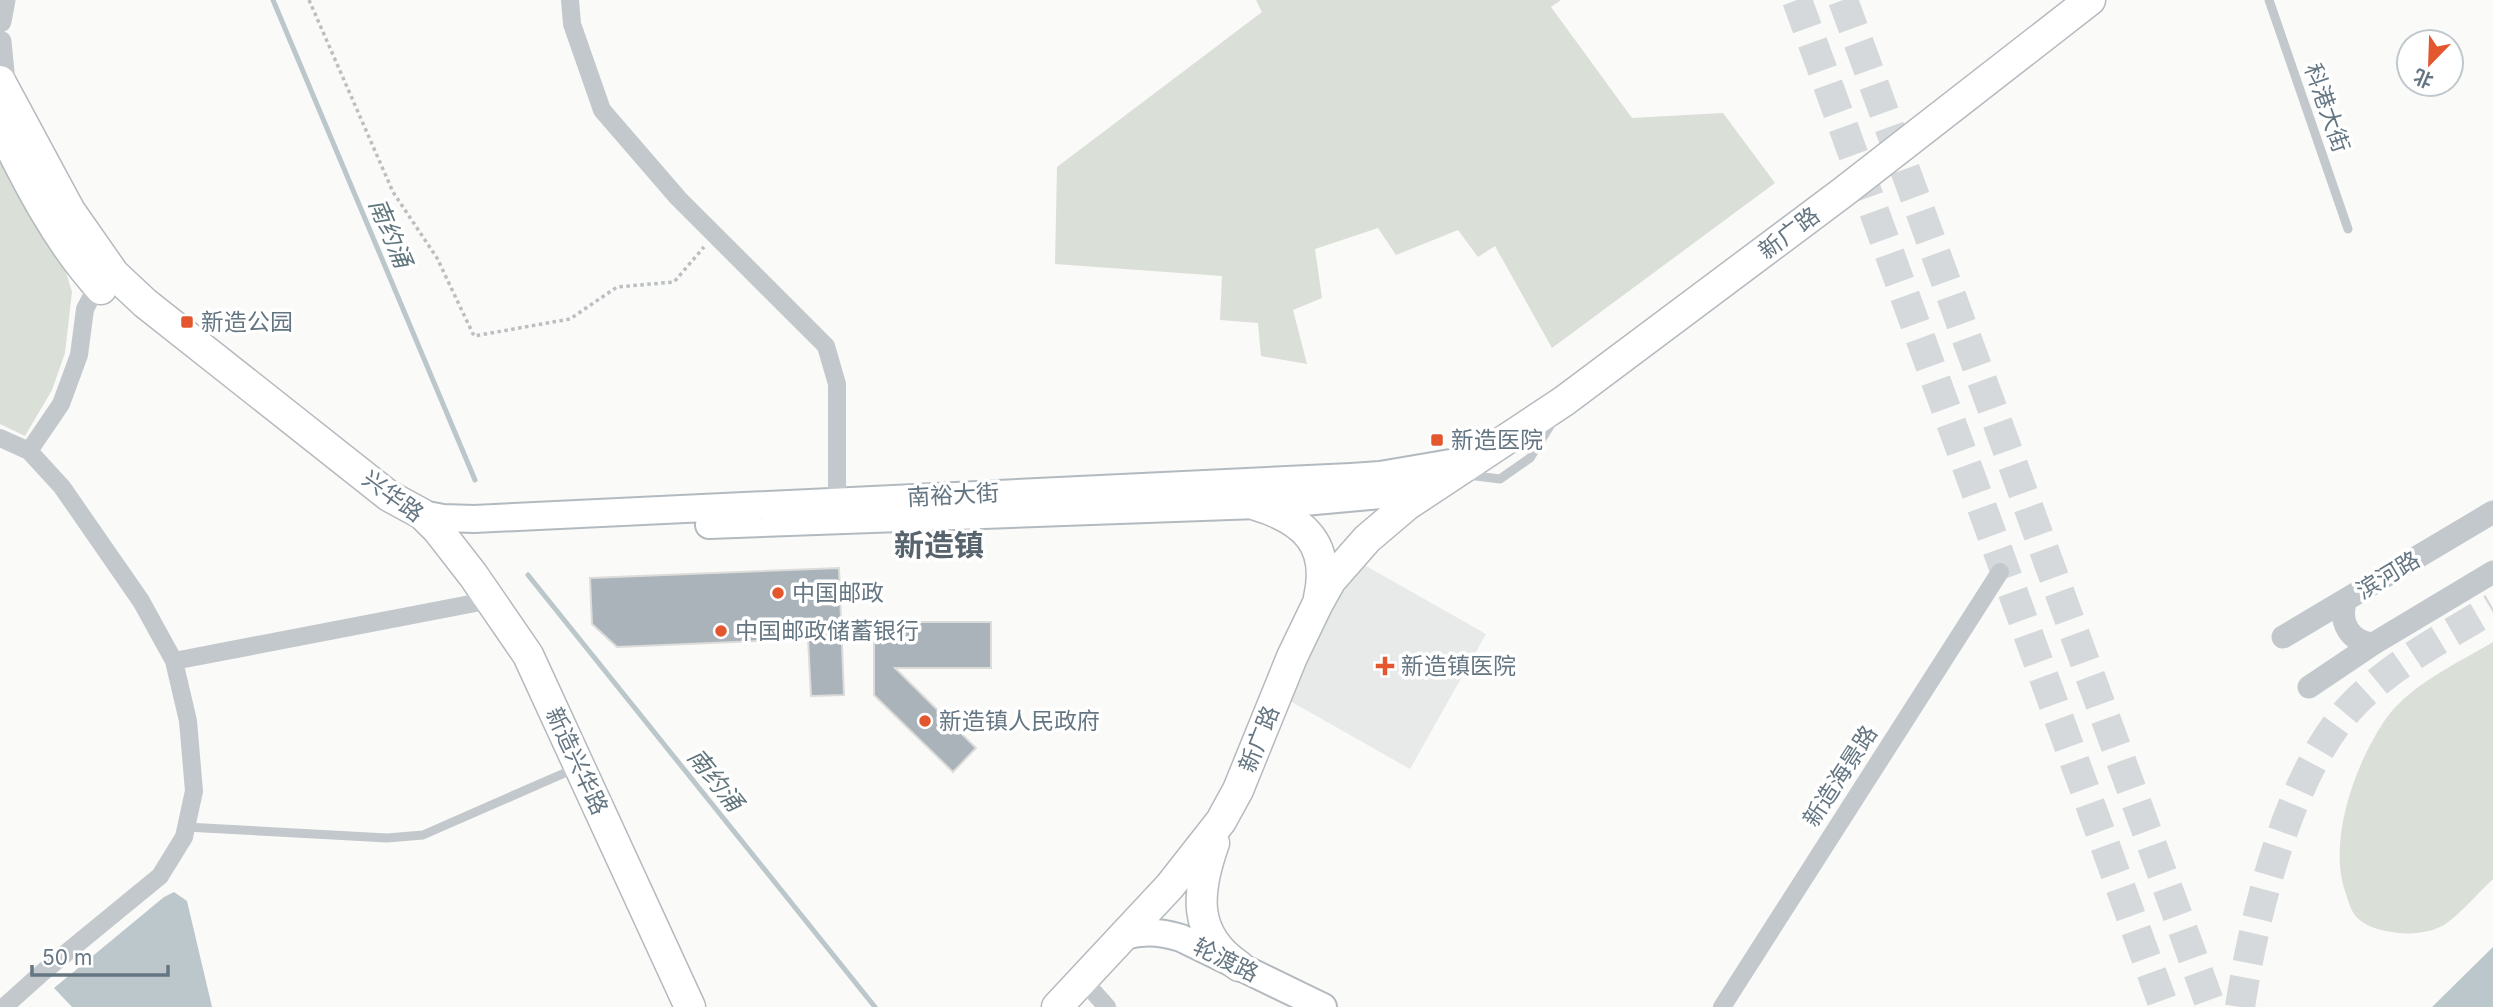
<svg xmlns="http://www.w3.org/2000/svg" width="2493" height="1007" viewBox="0 0 2493 1007" font-family="Inter,'Noto Sans SC',sans-serif">
  <style>
    .built { fill: #e8e9e9 }
    .green { fill: #dadfd7 }
    .water { fill: #bbc7cb }
    .lines { fill: none; stroke-linecap: round; stroke-linejoin: round }
    .stream { stroke: #bbc7cb; stroke-width: 5 }
    .building { fill: #aab3b9; stroke: #dcdcda; stroke-width: 2 }
    .primary-tunnel { stroke: #d5d9db; stroke-width: 30; stroke-dasharray: 30 15; stroke-linecap: butt }
    .secondary-casing { stroke: #b3babf; stroke-width: 30 }
    .primary-casing { stroke: #b5babe; stroke-width: 33 }
    .path { stroke: #bbbfc2; stroke-width: 3.5; stroke-dasharray: 3.5 3.5; stroke-linecap: butt }
    .service { stroke: #c3c8cc; stroke-width: 9 }
    .minor { stroke: #c3c8cc; stroke-width: 18 }
    .tertiary { stroke: #c3c8cc; stroke-width: 23 }
    .secondary { stroke: #fff; stroke-width: 26 }
    .primary { stroke: #fff; stroke-width: 30 }
    .poi-dot { fill: #e4572e; stroke: #fff; stroke-width: 2.5 }
    .labels { text-anchor: middle; stroke-width: 7; stroke-linejoin: round; paint-order: stroke }
    .street-label { font-size: 23px; fill: #657683; stroke: #fff }
    .poi-label { font-size: 23px; fill: #657683; stroke: #fff; text-anchor: start }
    .water-label { font-size: 24px; font-style: italic; fill: #60757c; stroke: #fff }
    .district-label { font-size: 30px; font-weight: bold; fill: #57646e; stroke: #fff }
  </style>
  <rect width="100%" height="100%" fill="#fafaf8"/>
  <path class="built" d="M1359,562L1486,634L1410,769L1283,697Z"/>
  <path class="green" d="M1256,0H1561L1551,7L1632,118L1723,113L1775,183L1552,348L1495,246L1478,257L1458,230L1396,255L1378,228L1315,249L1322,298L1293,310L1307,364L1261,356L1258,323L1220,320L1222,276L1055,264L1057,167L1262,12Z
    M0,144L66,272L72,292L65,353L52,390L25,436L0,424Z
    M2493,642V879C2478,893 2463,911 2447,923C2429,935 2405,935 2386,931C2377,929 2369,927 2361,921C2352,915 2349,904 2346,894C2327,843 2354,767 2383,723C2408,685 2455,665 2493,642Z"/>
  <path class="water" d="M174,892L187,901L212,1007H72L54,988L164,897Z
    M2493,947V1007H2432Z"/>
  <g class="lines">
    <path class="stream" d="M273,0L475,480
      M528,575L875,1007"/>
  </g>
  <path class="building" d="M839,568L844,695L811,696L808,639L617,647L592,624L590,578Z
    M874,622H991V668H895L976,748L953,772L874,695Z"/>
  <g class="lines">
    <path class="primary-tunnel" d="M1797,0L2164,1007
      M1843,0L2211,1007
      M2240,1007C2254,916 2287,779 2349,709C2388,666 2444,637 2493,608"/>
    <defs>
      <path id="secondary" d="M422,514L443,518L474,519L1351,477L1380,475L1474,459
        M709,525L1282,504L1381,495L1406,492L1431,484
        M1125,936C1144,930 1162,932 1181,938L1323,1007"/>
      <path id="primary" d="M0,81L70,211L114,274L145,303L389,496L422,514L438,530L473,575L528,655L690,1007
        M0,126C28,183 58,242 101,289
        M1256,505C1305,520 1331,545 1319,598
        M1214,843C1197,891 1191,934 1239,966
        M1057,1007L1170,886L1221,821L1238,790L1292,657L1317,605L1331,580L1367,539L1407,505L1564,401L1842,193L2090,0"/>
    </defs>
    <use href="#secondary" class="secondary-casing"/>
    <use href="#primary" class="primary-casing"/>
    <path class="path" d="M309,0L393,192L437,258L474,336L570,319L617,287L674,282L704,247"/>
    <path class="service" d="M2269,0L2348,229
      M1468,475L1500,479L1530,458L1553,421
      M186,827L387,838L423,835L576,768"/>
    <path class="minor" d="M570,0L572,24L602,110L678,198L826,346L837,384V501
      M0,438L29,451L62,487L141,601L174,661L188,721L194,791L184,837L160,876L43,972L4,1007
      M29,451L61,404L79,355L85,309L94,292L104,283
      M174,661L491,600
      M1083,980L1107,1007
      M1722,1007L2000,572"/>
    <path class="tertiary" d="M0,21L4,0
      M0,42L5,92
      M2346,600C2338,622 2350,642 2373,644
      M2283,637L2493,512
      M2309,687L2373,644L2493,572"/>
    <use href="#secondary" class="secondary"/>
    <use href="#primary" class="primary"/>
  </g>
  <g class="poi-dot">
    <rect x="180" y="315" width="14" height="14" rx="3.5"/>
    <rect x="1430" y="433" width="14" height="14" rx="3.5"/>
    <circle cx="778" cy="593" r="7"/>
    <circle cx="721" cy="631" r="7"/>
    <path d="M1381.5 655.5h7v7h7v7h-7v7h-7v-7h-7v-7h7z"/>
    <circle cx="925" cy="721" r="7"/>
  </g>
  <g class="labels">
    <g class="street-label">
      <text transform="translate(2327 108) rotate(71)" y="8">科港大街</text>
      <text transform="translate(1789 233) rotate(-37)" y="8">新广路</text>
      <text transform="translate(953 495) rotate(-3)" y="8">南裕大街</text>
      <text transform="translate(393 496) rotate(36)" y="8">兴华路</text>
      <text transform="translate(2388 575) rotate(-31)" y="8">滨河路</text>
      <text transform="translate(1259 739) rotate(-68)" y="8">新广路</text>
      <text transform="translate(577 761) rotate(65)" y="8">新造兴华路</text>
      <text transform="translate(1840 776) rotate(-57)" y="8">新造海景路</text>
      <text transform="translate(1226 960) rotate(26)" y="8">轮渡路</text>
    </g>
    <g class="poi-label">
      <text x="201" y="330">新造公园</text>
      <text x="1451" y="448">新造医院</text>
      <text x="792" y="601">中国邮政</text>
      <text x="735" y="639">中国邮政储蓄银行</text>
      <text x="1401" y="674">新造镇医院</text>
      <text x="939" y="729">新造镇人民政府</text>
    </g>
    <g class="water-label">
      <text transform="translate(390 233) rotate(67)" y="8">南约涌</text>
      <text transform="translate(715 780) rotate(51)" y="8">南约涌</text>
    </g>
    <g class="district-label">
      <text x="939" y="556">新造镇</text>
    </g>
  </g>
  <g transform="translate(2430 63) rotate(203)"><circle r="33" fill="#ffffff" stroke="#c1c8cd" stroke-width="2"/>
  <path d="M0-5L12 26L0 18L-12 26Z" fill="#e4572e"/>
  <text y="-10" font-size="19" font-weight="bold" text-anchor="middle" fill="#657683">北</text>
  </g>
  <path d="M32 965v10h136v-10" fill="none" stroke="#657683" stroke-width="3.5"/>
  <text x="42" y="965" font-size="21" fill="#657683" stroke="#ffffff" stroke-width="5" paint-order="stroke">50 m</text>
</svg>
